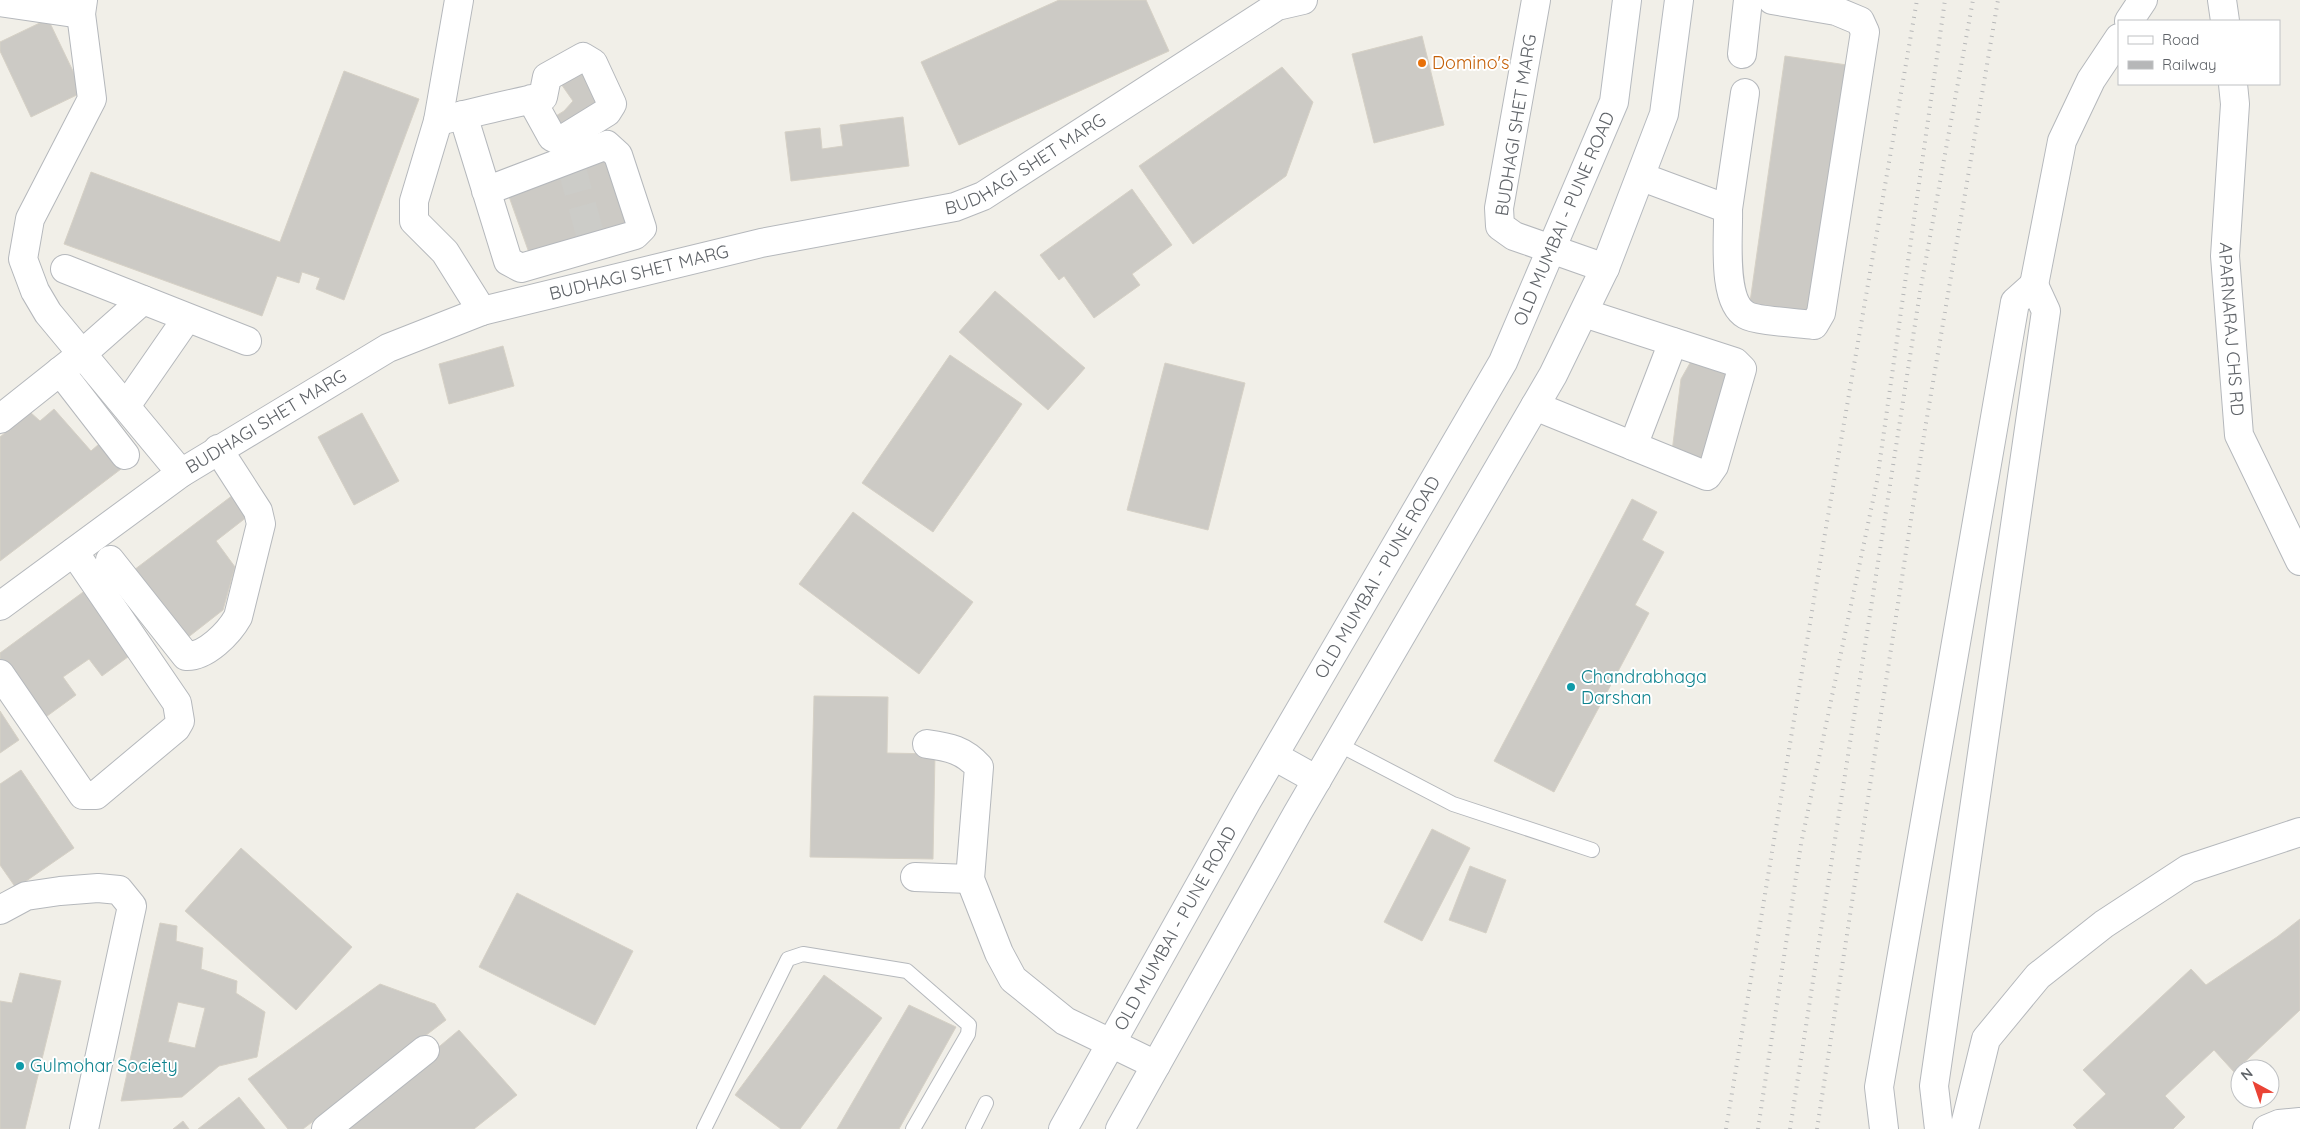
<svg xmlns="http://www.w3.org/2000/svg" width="2300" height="1129" viewBox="0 0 2300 1129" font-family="Quicksand,sans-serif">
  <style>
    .building { fill: #cccac5; stroke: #d6d1c6; fill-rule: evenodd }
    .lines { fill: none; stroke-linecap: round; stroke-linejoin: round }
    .street-tunnel { stroke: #ccccc8; stroke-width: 28; stroke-dasharray: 28 14; stroke-linecap: butt }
    .lane-casing { stroke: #b5b8bc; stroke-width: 16 }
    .street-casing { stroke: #b5b8bc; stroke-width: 30 }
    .secondary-casing { stroke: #b6babf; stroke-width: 30 }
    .lane { stroke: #fff; stroke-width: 14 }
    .street { stroke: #fff; stroke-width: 28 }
    .secondary { stroke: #fff; stroke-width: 28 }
    .rail { stroke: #b6b7b8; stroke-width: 4; stroke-dasharray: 1 6; stroke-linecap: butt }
    .food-dot { fill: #e8710a; stroke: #fff; stroke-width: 2 }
    .culture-dot { fill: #0f9aa8; stroke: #fff; stroke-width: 2 }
    .labels { text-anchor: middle; stroke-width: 4; stroke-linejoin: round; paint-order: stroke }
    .food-label { font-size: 18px; fill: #c56008; stroke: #fff; text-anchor: start }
    .street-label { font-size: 18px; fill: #5f6368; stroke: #fff }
    .culture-label { font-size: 18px; fill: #0d838f; stroke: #fff; text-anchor: start }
  </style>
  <rect width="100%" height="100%" fill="#f1efe8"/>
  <path class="building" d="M1059,0H1146L1169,51L959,145L921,62Z
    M48,19L83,92L31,117L0,51V42Z
    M1422,36L1444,125L1374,143L1352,54Z
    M1785,56L1847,65L1811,318L1749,309Z
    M581,63L603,107L560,134L551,119L564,111L573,101L559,81Z
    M1282,67L1313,102L1286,176L1193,244L1139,166Z
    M344,71L419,99L344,300L316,289L320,278L302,272L299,283L277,276L262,316L64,244L91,172L280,242Z
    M903,117L909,166L791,181L785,132L820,128L822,149L843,146L840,125Z
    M609,153L636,227L533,264L507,191Z
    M1132,189L1172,245L1132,274L1140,285L1094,318L1064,276L1059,280L1040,255Z
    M995,291L1085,368L1048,410L959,332Z
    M503,346L514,386L449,404L439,364Z
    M950,355L1022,404L933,532L862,483Z
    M1694,356L1733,366L1704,467L1671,460L1681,379Z
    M1165,363L1245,383L1208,530L1127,510Z
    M54,409L91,451L99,444L121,469L0,561V437L30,412L40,421Z
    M362,413L399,481L354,505L318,437Z
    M237,492L252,513L216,541L235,567L223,610L182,642L130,573Z
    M1632,499L1657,512L1642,540L1664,552L1635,605L1649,613L1554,792L1494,761Z
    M853,512L973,602L919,674L799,584Z
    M90,587L136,651L102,676L89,659L63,677L76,695L43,719L0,660V653Z
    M814,696L888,697L887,753L935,754L933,859L810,857Z
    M0,711L19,740L0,753Z
    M21,770L74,848L16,888L0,865V784Z
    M1432,829L1470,848L1422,941L1384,922Z
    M241,848L352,947L296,1010L185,911Z
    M1470,866L1506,880L1486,933L1449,920Z
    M517,893L633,951L595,1025L479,967Z
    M2300,919V1010L2234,1072L2214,1050L2165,1096L2185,1117L2173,1129H2077L2073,1125L2106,1094L2083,1070L2191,969L2206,985L2277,937Z
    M160,923L177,926L176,941L203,948L201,969L237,981L236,993L265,1012L257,1057L219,1066L182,1097L121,1101ZM178,1002L205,1008L195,1048L168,1042Z
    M20,973L61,981L25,1129H0V1001L12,1003Z
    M824,975L882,1018L800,1129H781L735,1095Z
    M380,984L435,1004L446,1020L303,1129H288L248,1079Z
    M909,1005L956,1027L899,1129H837Z
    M459,1030L517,1095L474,1129H341Z
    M239,1097L265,1129H198Z
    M183,1121L189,1129H173Z"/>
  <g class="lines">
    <path class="street-tunnel" d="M571,165L593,245"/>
    <defs>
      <path id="lane" d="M1338,744L1453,804L1592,850
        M704,1129L788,959L803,954L907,971L969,1025L968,1034L913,1129
        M973,1129L986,1103"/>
      <g id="street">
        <path d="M83,0L81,14L92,99L30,219L23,259L35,291L48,313L181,473"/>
        <path d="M459,0L438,121L414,201V221L445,252L482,311"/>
        <path d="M1536,0L1499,208L1500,226L1514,236L1605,268"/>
        <path d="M2222,0L2225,21"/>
        <path d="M0,2L81,14"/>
        <path d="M2129,21L2143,0"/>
        <path d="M1742,54L1748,0"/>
        <path id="s1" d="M2233,84L2235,104L2225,256L2239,435L2300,561"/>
        <path d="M463,115L508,261L521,268L635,235L642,228L618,155L607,145L486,191"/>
        <path d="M438,121C473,113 508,104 543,97L547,77L583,57L593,63L612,104L607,112L560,141L552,137L531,99"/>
        <path d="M1642,177L1728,209C1729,235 1721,301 1746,315C1756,321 1799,323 1814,325L1821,313L1865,32L1860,21L1836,11L1772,0"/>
        <path d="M1728,209L1745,93"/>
        <path d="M65,269L247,341"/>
        <path d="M2034,285L2062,141L2091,80L2119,38"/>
        <path d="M60,371L125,455"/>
        <path d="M126,406L187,318"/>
        <path d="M1535,406L1707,476L1714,466L1742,369L1735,362L1584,313"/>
        <path d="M0,419L83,353L143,300"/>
        <path d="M1633,446L1673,342"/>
        <path d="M110,560L186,656C206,657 229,633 238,617L261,524L258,511L218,449"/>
        <path id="s2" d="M0,606L181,473L388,348L482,311L761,243L955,207L983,196L1277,6L1303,0"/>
        <path d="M0,674L83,795H96L176,728L180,721L177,703L74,552"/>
        <path d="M927,744C949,747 964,750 979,767L970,879L999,953L1013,979L1065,1021L1156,1065"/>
        <path d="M915,877L970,879"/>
        <path d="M0,910L26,896L60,891L98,888L119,890L132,906L84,1129"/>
        <path d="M326,1129L425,1050"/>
        <path d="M1884,1129L1879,1087L2015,302L2034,285L2046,311L1934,1086L1939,1129"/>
        <path d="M1964,1129L1986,1039L2038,976L2104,924L2188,869L2300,832"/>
        <path d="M2267,1129L2279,1124L2300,1122"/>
      </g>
      <g id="secondary">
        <path d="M1274,756L1317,780"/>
        <path id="s3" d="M1063,1129L1247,801L1503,362L1614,102L1627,0"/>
        <path d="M1120,1129L1297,814L1553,375L1605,268L1664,114L1679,0"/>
      </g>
    </defs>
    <use href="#lane" class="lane-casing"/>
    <use href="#street" class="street-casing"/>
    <use href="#secondary" class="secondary-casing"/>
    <use href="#lane" class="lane"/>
    <use href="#street" class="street"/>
    <use href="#secondary" class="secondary"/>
    <path class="rail" d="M1726,1129L1823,545L1917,0
      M1758,1129L1801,844L1877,481L1945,0
      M1790,1129L1920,292L1973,0
      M1817,1129L1924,435L1998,0"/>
  </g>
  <circle class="food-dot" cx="1422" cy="63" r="5"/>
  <g class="culture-dot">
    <circle cx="1571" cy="687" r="5"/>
    <circle cx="20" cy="1066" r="5"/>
  </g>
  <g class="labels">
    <g class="food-label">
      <text x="1432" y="69">Domino's</text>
    </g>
    <g class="street-label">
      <text transform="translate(1516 125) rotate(-81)" y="6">BUDHAGI SHET MARG</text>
      <text dy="6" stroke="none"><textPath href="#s2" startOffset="1134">BUDHAGI SHET MARG</textPath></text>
      <text dy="6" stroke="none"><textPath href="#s3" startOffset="1040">OLD MUMBAI - PUNE ROAD</textPath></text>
      <text dy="6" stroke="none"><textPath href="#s2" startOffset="729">BUDHAGI SHET MARG</textPath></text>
      <text dy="6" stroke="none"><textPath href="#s1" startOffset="246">APARNARAJ CHS RD</textPath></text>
      <text dy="6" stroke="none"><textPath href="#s2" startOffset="324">BUDHAGI SHET MARG</textPath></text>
      <text dy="6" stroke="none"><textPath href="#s3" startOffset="635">OLD MUMBAI - PUNE ROAD</textPath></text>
      <text dy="6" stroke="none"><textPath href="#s3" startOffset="230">OLD MUMBAI - PUNE ROAD</textPath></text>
    </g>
    <g class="culture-label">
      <text x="1581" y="683">Chandrabhaga<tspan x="1581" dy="21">Darshan</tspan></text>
      <text x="30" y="1072">Gulmohar Society</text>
    </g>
  </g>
  <rect x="2118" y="20" width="162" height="65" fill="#ffffff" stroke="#bfc1c3"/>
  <rect x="2128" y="36" width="25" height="8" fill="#ffffff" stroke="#bfc1c3"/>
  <text x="2162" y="45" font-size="15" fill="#5f6368">Road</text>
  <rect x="2128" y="61" width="25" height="8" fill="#b6b7b8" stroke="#bfc1c3"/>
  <text x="2162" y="70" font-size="15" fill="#5f6368">Railway</text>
  <g transform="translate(2255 1084) rotate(320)"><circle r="24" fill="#ffffff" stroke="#bfc1c3"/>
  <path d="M0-4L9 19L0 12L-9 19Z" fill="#ea4335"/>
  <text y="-8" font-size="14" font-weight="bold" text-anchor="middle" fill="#5f6368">N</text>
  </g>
</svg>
